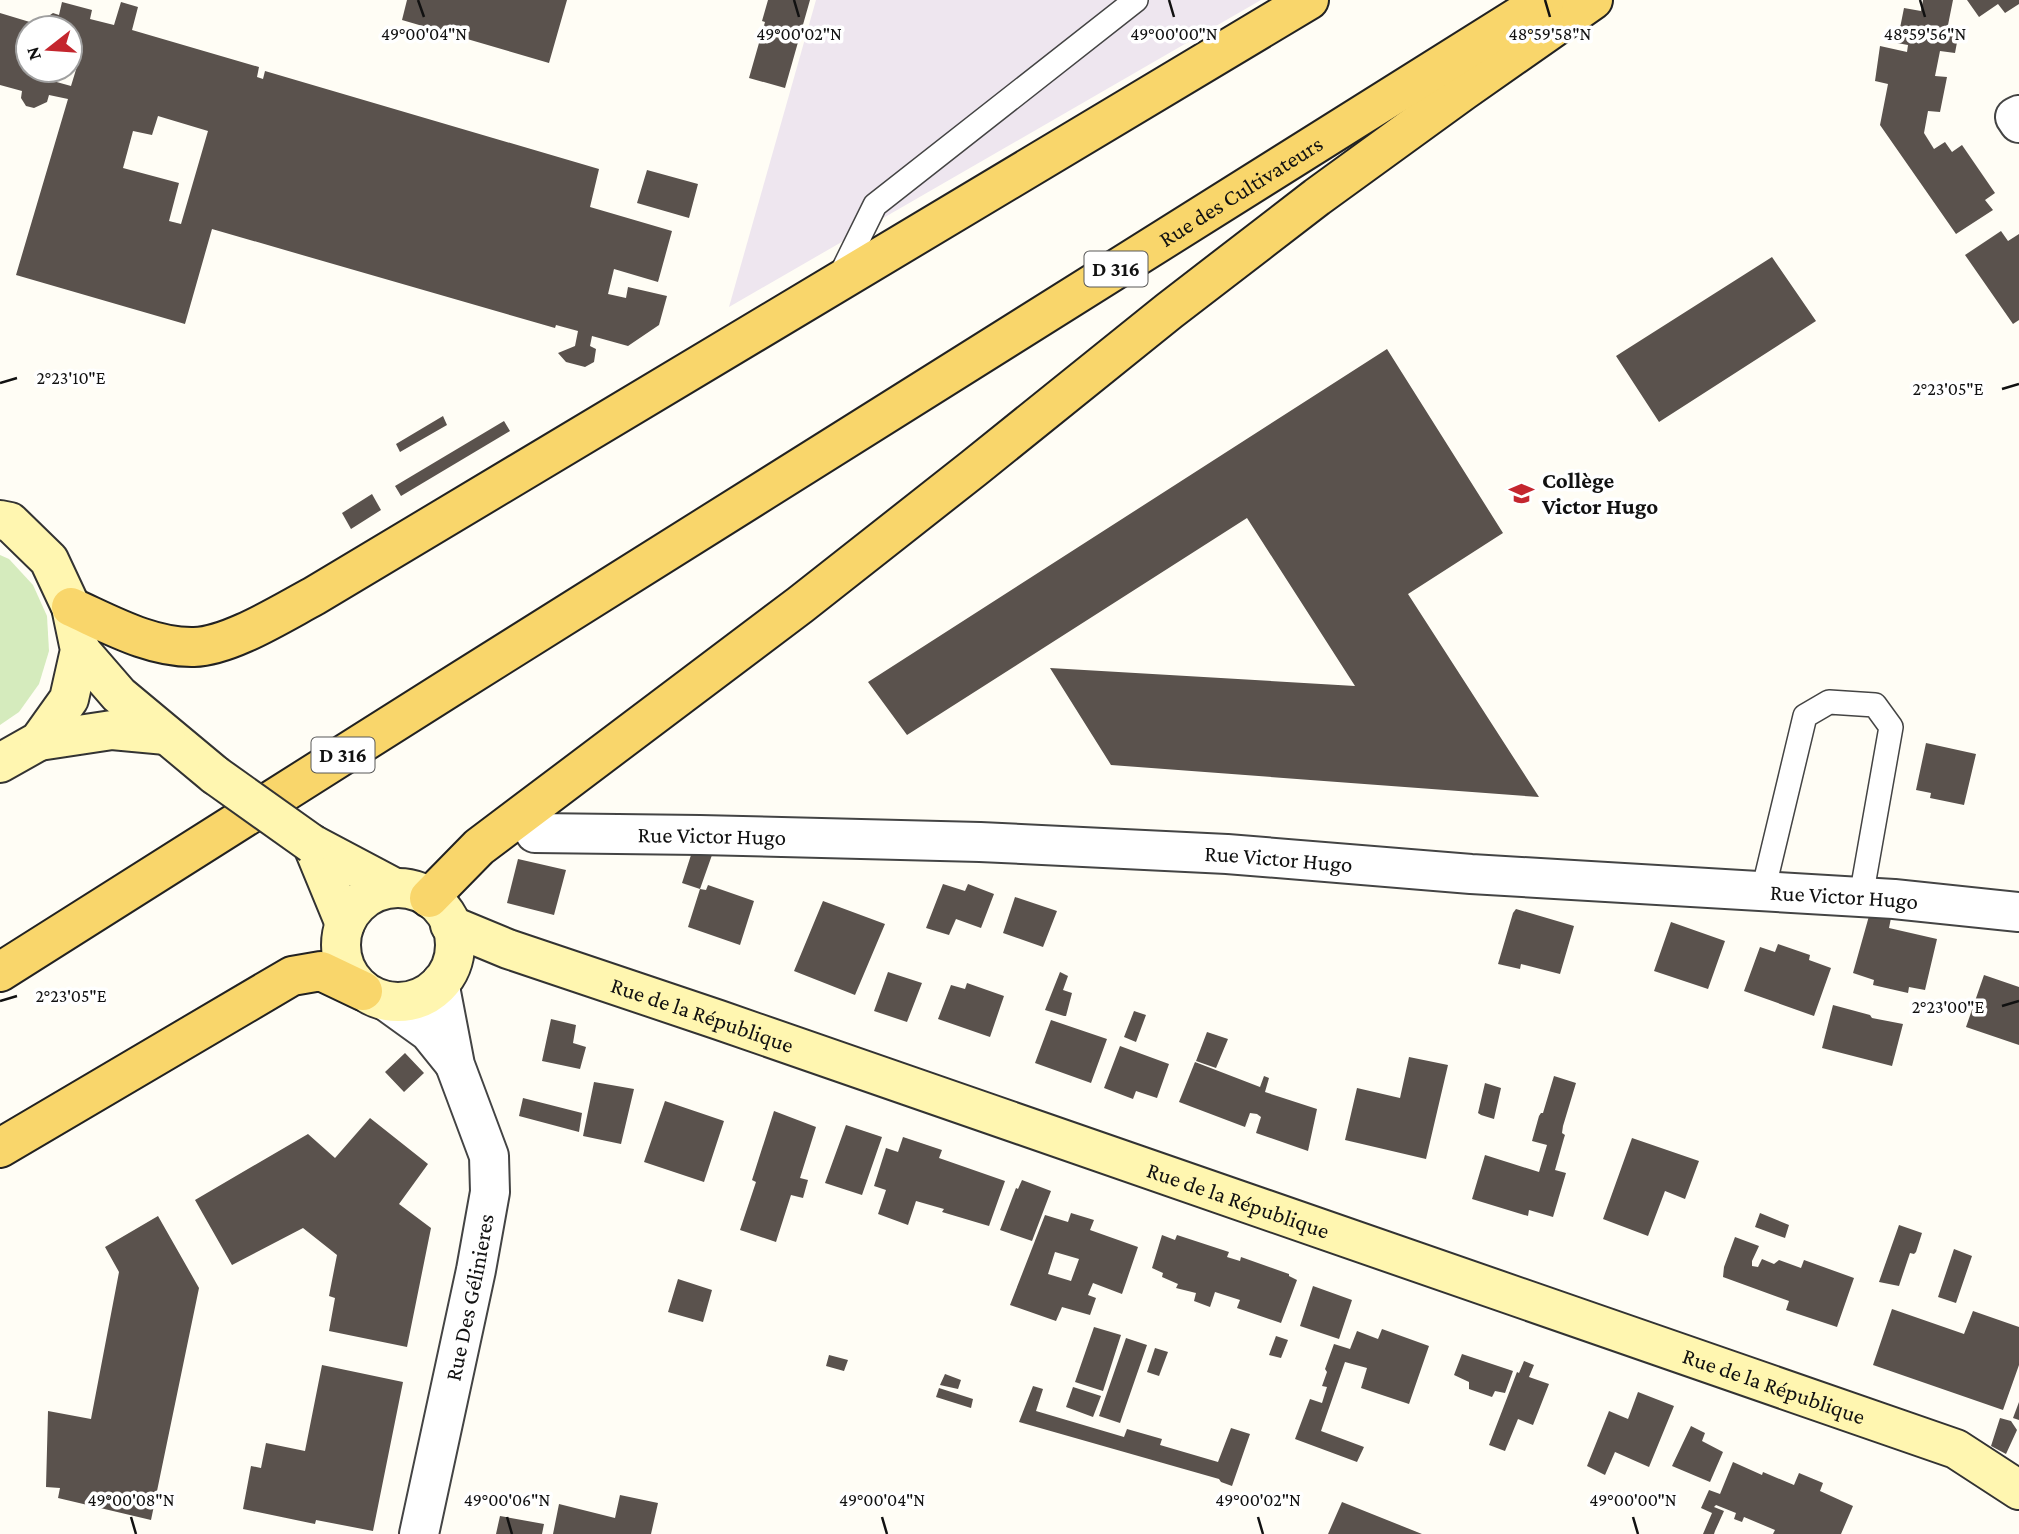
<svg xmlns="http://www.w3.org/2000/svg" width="2019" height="1534" viewBox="0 0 2019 1534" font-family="'Crimson Pro',serif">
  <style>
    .industrial { fill: #eee6ef }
    .green { fill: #d5ebbd }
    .building { fill: #5a524d; fill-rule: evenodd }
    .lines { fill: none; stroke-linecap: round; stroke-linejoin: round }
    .service-casing { stroke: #444; stroke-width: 26 }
    .minor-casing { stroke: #444; stroke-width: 42 }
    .secondary-casing { stroke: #333; stroke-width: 42 }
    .primary-casing { stroke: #222; stroke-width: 42 }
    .service { stroke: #fff; stroke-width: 23 }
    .minor { stroke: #fff; stroke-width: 38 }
    .secondary { stroke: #fff6b0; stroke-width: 38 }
    .primary { stroke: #f9d66b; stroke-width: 38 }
    .secondary-bridge-casing { stroke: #333; stroke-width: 42; stroke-linecap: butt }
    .secondary-bridge { stroke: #fff6b0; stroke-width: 38 }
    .ticks { fill: none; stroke: #111; stroke-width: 2.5 }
    .labels { text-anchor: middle; stroke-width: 7; stroke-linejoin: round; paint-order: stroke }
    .shield { fill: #fff; stroke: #585858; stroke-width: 2 }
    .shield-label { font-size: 21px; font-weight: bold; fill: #111 }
    .street-label { font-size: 23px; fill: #111; stroke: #fff }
    .poi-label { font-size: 23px; font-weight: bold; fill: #111; stroke: #fff; text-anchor: start }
    .ticks-label { font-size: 18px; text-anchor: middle; fill: #111; stroke: #fff; stroke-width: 7; stroke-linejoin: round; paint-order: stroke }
  </style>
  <rect width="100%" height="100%" fill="#fffdf5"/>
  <path class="industrial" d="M816,0H1261L729,307Z"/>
  <path class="green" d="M0,555L9,559L33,585L47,616L49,651L39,684L19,712L0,725Z"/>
  <path class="building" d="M407,0H567L549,63L402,20Z
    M768,0H810L785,88L749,78L765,22L762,21Z
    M1923,0H1953L1946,35L1958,37L1955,53L1940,51L1935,76L1947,77L1940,112L1928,111L1924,133L1934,149L1945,142L1952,152L1962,145L1995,193L1985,200L1993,210L1956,234L1880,125L1888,84L1875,81L1880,46L1907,52L1908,45L1897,43L1904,8L1921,11Z
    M1967,0H2019V4L2005,13L1998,4L1979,17Z
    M62,2L92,10L90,19L114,25L121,2L138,7L132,30L259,67L257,77L263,79L265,71L599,169L590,207L672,231L658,282L614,269L608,294L626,298L628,287L667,296L659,325L628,346L592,336L590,346L596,349L594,362L585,367L566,362L558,353L575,346L578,331L556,325L555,328L212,229L185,324L16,275L68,99L49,95L47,102L34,108L26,106L21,98L22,91L0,85V13L43,26L44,19L53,13L59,15ZM28,28H70V46L82,50L71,86L53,81L56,70H28ZM158,116L208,131L181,224L169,221L179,183L123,168L133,131L152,135Z
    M647,170L698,184L689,218L637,203Z
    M2001,231L2008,241L2019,234V320L2013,324L1965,255Z
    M1772,257L1816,321L1659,422L1616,356Z
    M1387,349L1503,533L1408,594L1539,797L1111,765L1050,668L1355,686L1247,518L907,735L868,682Z
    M443,416L447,425L400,452L396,444Z
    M504,421L510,431L401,496L395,486Z
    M372,494L381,510L351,529L342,513Z
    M1926,743L1976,754L1964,805L1930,798L1931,793L1916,790Z
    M691,855H712L700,889L706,890L708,885L754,901L740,945L688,927L700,889L682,883Z
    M518,859L566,870L554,915L507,903Z
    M943,884L965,891L968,884L994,894L981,928L956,919L949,935L926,928Z
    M1015,897L1057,911L1043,947L1003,933Z
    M823,901L885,924L855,995L794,971Z
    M1516,909L1574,926L1560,974L1521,964L1520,969L1498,964L1513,913Z
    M1869,916L1891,918L1889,928L1937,939L1925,990L1909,987L1908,993L1873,985L1874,980L1853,973Z
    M1671,922L1725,941L1708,989L1654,971Z
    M1778,944L1810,955L1809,960L1831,968L1814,1016L1744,991L1760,947L1775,952Z
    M888,972L922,983L907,1022L874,1011Z
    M1060,972L1068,976L1063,990L1072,993L1066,1016H1064L1045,1010Z
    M1984,975L2019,987V1045L1966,1027Z
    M967,983L1004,996L990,1037L938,1019L951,985L965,989Z
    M1833,1005L1870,1015L1872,1018L1903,1024L1892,1066L1822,1048Z
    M1134,1011L1146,1015L1136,1042L1124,1037Z
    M551,1019L576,1025L573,1043L586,1047L580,1069L542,1061Z
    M1051,1020L1107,1039L1091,1083L1035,1063Z
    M1207,1032L1228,1039L1216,1068L1196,1061Z
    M1120,1046L1169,1064L1157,1098L1136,1091L1133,1099L1104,1088Z
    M405,1053L424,1073L404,1092L385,1072Z
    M1409,1057L1448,1065L1426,1159L1345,1140L1357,1088L1400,1098Z
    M1195,1062L1260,1087L1264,1076L1269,1078L1265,1092L1317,1109L1308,1151L1256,1133L1261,1117L1257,1114L1250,1113L1245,1127L1179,1102Z
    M1554,1076L1576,1083L1563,1126L1562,1133L1565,1135L1564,1138L1555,1170L1566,1173L1553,1217L1529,1210L1528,1216L1472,1199L1485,1155L1539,1172L1547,1145L1532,1141L1539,1116L1541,1113H1543Z
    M594,1082L634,1089L621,1144L583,1136Z
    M1485,1083L1501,1088L1494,1119L1481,1115L1478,1113Z
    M523,1098L582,1113L579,1132L519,1116Z
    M665,1101L724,1121L704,1182L644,1162Z
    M774,1111L816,1127L800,1178L808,1180L803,1198L791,1195L776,1242L740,1230L756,1182L752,1180Z
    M370,1118L428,1164L399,1204L431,1228L407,1347L329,1331L335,1298L329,1296L337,1255L303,1228L232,1265L195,1200L308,1134L335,1158Z
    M846,1125L882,1137L862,1195L825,1183Z
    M903,1137L942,1150L939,1158L1005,1181L989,1226L942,1212L944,1209L916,1201L908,1225L878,1214L886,1190L874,1186L886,1148L898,1152Z
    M1632,1138L1699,1161L1685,1199L1665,1191L1648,1236L1603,1219Z
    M1022,1180L1051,1191L1032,1241L1000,1230L1016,1188L1018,1189Z
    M1071,1213L1094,1220L1090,1230L1138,1247L1122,1294L1093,1283L1088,1295L1096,1298L1090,1315L1062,1307L1056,1321L1010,1305L1045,1215L1068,1222ZM1055,1252L1079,1259L1071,1281L1048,1274Z
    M1760,1213L1789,1225L1785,1238L1755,1227Z
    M158,1216L199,1288L151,1520L58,1498L60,1488L46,1487L48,1411L91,1419L119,1272L105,1247Z
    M1899,1225L1922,1233L1916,1252L1914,1254L1910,1253L1899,1286L1879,1282Z
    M1162,1235L1175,1240L1177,1235L1229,1252L1227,1257L1240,1261L1241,1257L1289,1274V1276L1297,1280L1281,1323L1237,1308L1240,1300L1215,1292L1210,1307L1194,1301L1196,1293L1176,1288L1178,1284L1162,1277L1163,1273L1152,1268Z
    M1735,1237L1759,1246L1752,1261V1266L1758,1267L1762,1259L1774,1264L1779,1260L1801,1268L1804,1260L1854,1278L1837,1327L1786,1310L1789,1301L1723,1277L1724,1267Z
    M1954,1249L1972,1256L1956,1303L1938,1297Z
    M678,1279L712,1290L703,1322L668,1312Z
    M1313,1286L1352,1300L1339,1339L1300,1326Z
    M1892,1309L1964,1334L1973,1311L2019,1327V1365L2003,1410L1873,1365Z
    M1094,1327L1121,1335L1103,1391L1075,1382Z
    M1382,1329L1429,1346L1409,1404L1361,1388L1367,1368L1345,1362L1321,1431L1364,1447L1357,1462L1295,1439L1310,1399L1322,1403L1327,1387L1322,1386L1327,1372L1325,1369L1334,1344L1350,1349L1357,1331L1378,1339Z
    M1276,1336L1288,1340L1281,1358L1269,1355Z
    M1126,1338L1147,1345L1120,1423L1099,1416Z
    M1155,1348L1168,1352L1159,1376L1147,1372Z
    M1462,1354L1513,1371L1505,1393L1495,1391L1492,1397L1469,1389V1382L1454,1375Z
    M829,1355L848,1360L844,1371L826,1366Z
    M1524,1361L1534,1365L1529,1377L1549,1384L1533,1425L1518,1419L1505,1451L1489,1445L1517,1372L1519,1373Z
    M322,1365L403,1382L373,1531L316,1520L315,1524L243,1509L251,1466L261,1468L266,1443L305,1451Z
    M945,1374L961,1380L958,1389L940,1385Z
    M1033,1386L1043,1389L1036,1411L1124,1437L1127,1429L1162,1439L1160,1445L1218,1462L1231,1428L1250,1434L1232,1486L1221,1482L1219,1479L1019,1422Z
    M1073,1387L1101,1396L1093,1417L1066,1407Z
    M939,1388L973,1399L971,1408L936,1397Z
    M1638,1392L1674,1406L1649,1467L1615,1452L1605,1475L1587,1466L1609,1411L1628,1419Z
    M2019,1402V1420L2013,1418Z
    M2000,1418L2011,1421L2017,1430L2006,1454L1991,1446Z
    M1691,1426L1705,1433L1702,1441L1723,1452L1710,1482L1672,1466Z
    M1733,1462L1762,1475L1763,1472L1794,1485L1799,1473L1823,1483L1820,1491L1853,1506L1841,1534H1773L1775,1530L1744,1517L1742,1522L1734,1519L1736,1513L1716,1505L1714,1507L1724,1511L1715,1531L1714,1534H1703L1712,1513L1701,1508L1709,1490L1720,1494Z
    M620,1495L658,1503L651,1534H553L559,1504L615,1518Z
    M1342,1502L1422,1534H1328Z
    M500,1516L544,1524L542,1534H496Z"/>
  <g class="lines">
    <defs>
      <path id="service" d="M839,278L875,205L1136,0
        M1763,891L1805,716L1829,702L1875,705L1891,727L1861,897"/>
      <g id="minor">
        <path d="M2019,115L2015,117L2019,123"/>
        <path id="s1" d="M535,833L700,835L980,842L1227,854L1471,874L1894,899L2019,912"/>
        <path d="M386,1001L429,1032L454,1063"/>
        <path id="s2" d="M419,1534L476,1270L490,1192L489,1156L455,1065L441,992V982"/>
      </g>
      <g id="secondary">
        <path d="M0,520L10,522L49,560L71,607L80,650L69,699L39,741L0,763"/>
        <path d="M80,650L119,695L215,775"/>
        <path d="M39,741L112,730L166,735"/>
        <path d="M312,844L395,888"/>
        <path d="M312,844L345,924"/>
        <circle cx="398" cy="945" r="57"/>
        <path id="s3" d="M450,925L508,949L719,1020L1956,1449L2019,1490"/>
      </g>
      <g id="primary">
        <path d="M71,607C109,624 151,648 194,647C230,646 282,613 314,596L1309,0"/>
        <path d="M429,898L479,847L800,605L974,468L1169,311L1317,197L1463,91L1593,0"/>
        <path id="s4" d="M0,972L446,690L1545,0"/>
        <path d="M0,1148L292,976L321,971L363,991"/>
      </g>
    </defs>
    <use href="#service" class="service-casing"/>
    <use href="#minor" class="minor-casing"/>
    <use href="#secondary" class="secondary-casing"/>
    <use href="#primary" class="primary-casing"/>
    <use href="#service" class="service"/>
    <use href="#minor" class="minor"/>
    <use href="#secondary" class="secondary"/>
    <use href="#primary" class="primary"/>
    <defs>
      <path id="secondary-bridge" d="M215,775L312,844"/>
    </defs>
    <use href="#secondary-bridge" class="secondary-bridge-casing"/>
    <use href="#secondary-bridge" class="secondary-bridge"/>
  </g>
  <path class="ticks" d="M418,0L424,17M794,0L799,17M1169,0L1174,17M1545,0L1550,17M1920,0L1925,17M0,383L17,378M2002,389L2019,384M0,1001L17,996M2002,1006L2019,1001M131,1517L136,1534M507,1517L512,1534M882,1517L887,1534M1258,1517L1263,1534M1633,1517L1638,1534"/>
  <defs>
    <symbol id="school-bare" viewBox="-9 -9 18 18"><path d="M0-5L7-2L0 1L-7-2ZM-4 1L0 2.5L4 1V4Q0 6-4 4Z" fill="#c4262e" stroke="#fff" stroke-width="2.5" paint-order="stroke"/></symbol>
  </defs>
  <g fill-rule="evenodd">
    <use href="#school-bare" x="1504" y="476" width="35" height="35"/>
  </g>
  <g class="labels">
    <g class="shield">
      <rect x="1084.5" y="251.5" width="63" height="35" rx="5"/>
      <rect x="311.5" y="737.5" width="63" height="35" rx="5"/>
    </g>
    <g class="shield-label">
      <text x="1116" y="276">D 316</text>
      <text x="343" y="762">D 316</text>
    </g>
    <g class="street-label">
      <text dy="8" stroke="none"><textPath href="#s4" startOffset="1466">Rue des Cultivateurs</textPath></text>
      <text dy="8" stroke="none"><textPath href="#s1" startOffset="177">Rue Victor Hugo</textPath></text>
      <text dy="8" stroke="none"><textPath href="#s1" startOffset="744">Rue Victor Hugo</textPath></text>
      <text dy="8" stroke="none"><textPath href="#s1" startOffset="1311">Rue Victor Hugo</textPath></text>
      <text dy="8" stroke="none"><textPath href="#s3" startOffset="268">Rue de la République</textPath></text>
      <text dy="8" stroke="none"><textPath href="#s3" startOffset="835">Rue de la République</textPath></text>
      <text dy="8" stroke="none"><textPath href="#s2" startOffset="242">Rue Des Gélinieres</textPath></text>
      <text dy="8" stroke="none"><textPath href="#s3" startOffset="1402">Rue de la République</textPath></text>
    </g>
    <g class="poi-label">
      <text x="1542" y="488">Collège<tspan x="1542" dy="26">Victor Hugo</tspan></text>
    </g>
  </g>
  <g class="ticks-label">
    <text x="424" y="40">49°00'04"N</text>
    <text x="799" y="40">49°00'02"N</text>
    <text x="1174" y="40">49°00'00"N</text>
    <text x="1550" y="40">48°59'58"N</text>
    <text x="1925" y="40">48°59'56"N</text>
    <text x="71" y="384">2°23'10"E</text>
    <text x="1948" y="395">2°23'05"E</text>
    <text x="71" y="1002">2°23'05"E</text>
    <text x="1948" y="1013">2°23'00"E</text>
    <text x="131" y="1506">49°00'08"N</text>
    <text x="507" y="1506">49°00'06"N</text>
    <text x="882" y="1506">49°00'04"N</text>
    <text x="1258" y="1506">49°00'02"N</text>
    <text x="1633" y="1506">49°00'00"N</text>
  </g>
  <g transform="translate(49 49) rotate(253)"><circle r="33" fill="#ffffff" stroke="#a0a0a0" stroke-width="2"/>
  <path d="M0-5L12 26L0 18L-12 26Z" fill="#c4262e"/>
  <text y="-10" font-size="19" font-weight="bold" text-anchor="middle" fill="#111111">N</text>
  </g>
</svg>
